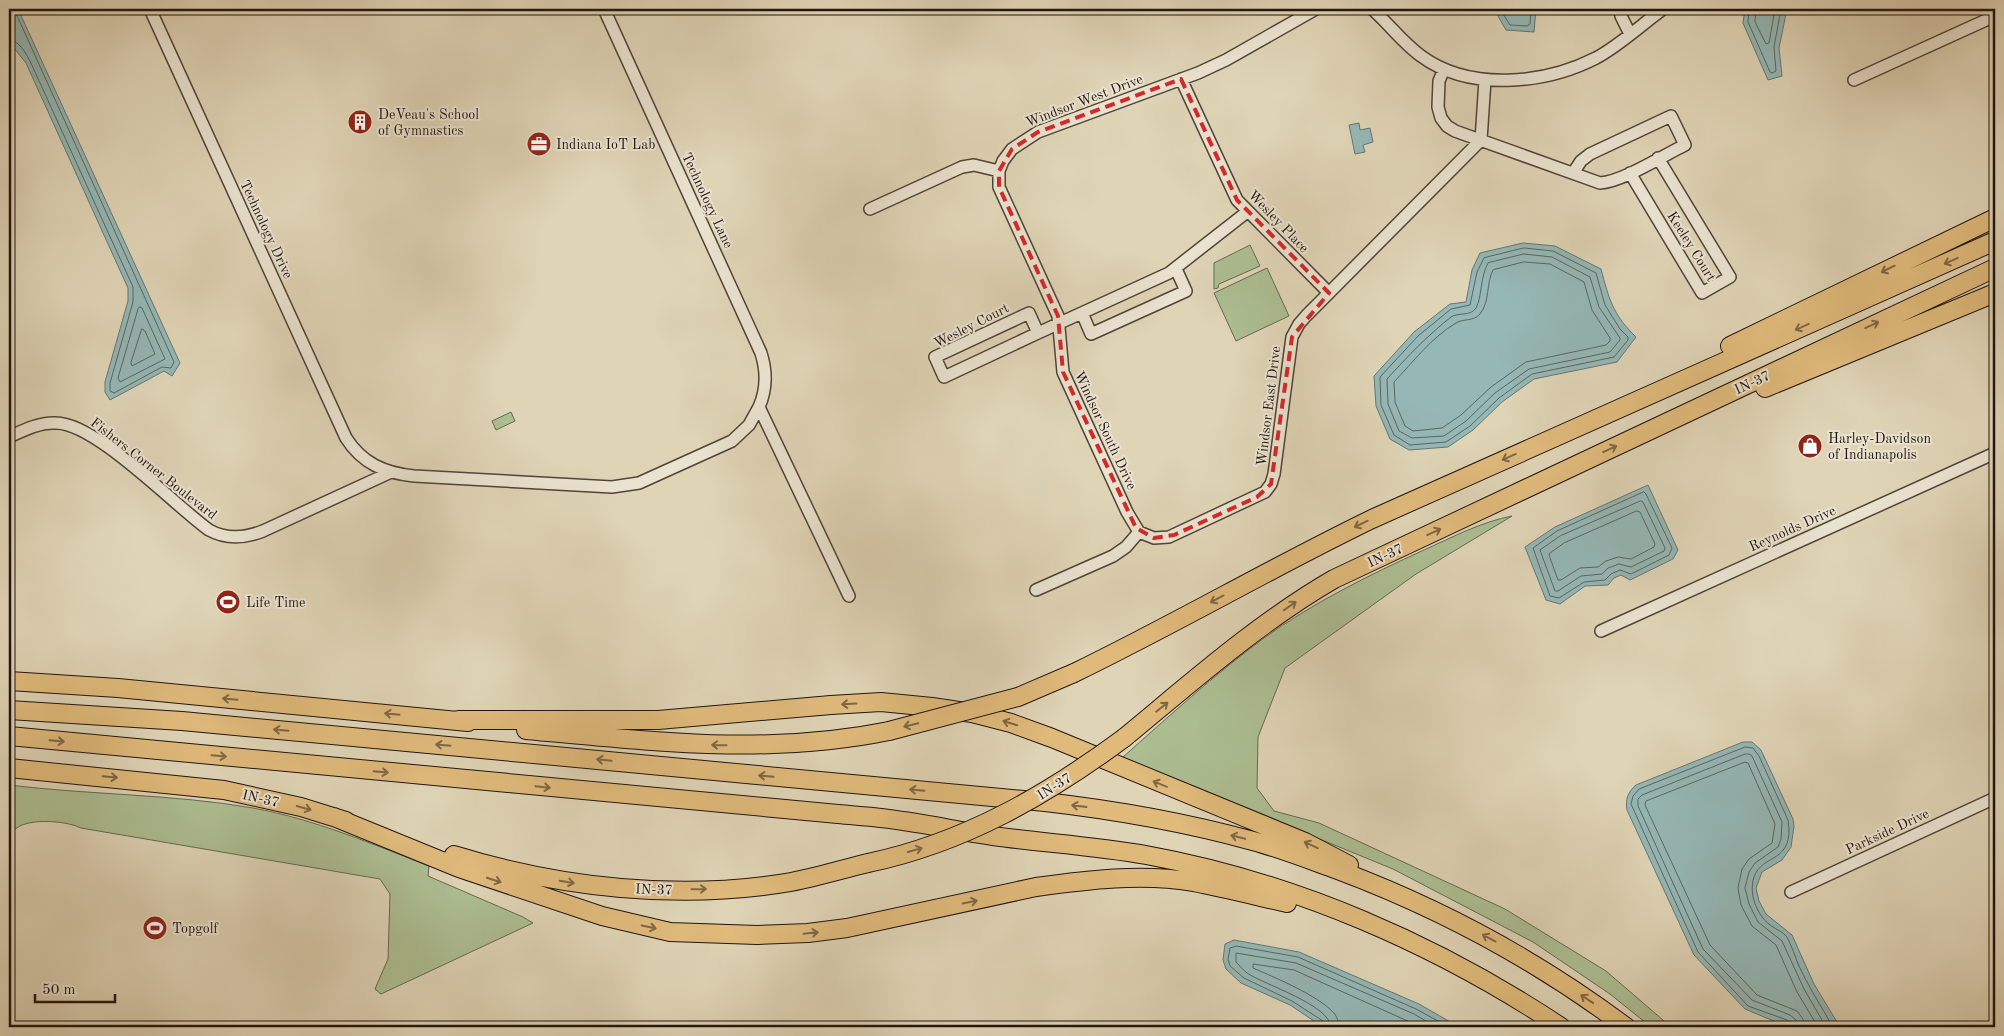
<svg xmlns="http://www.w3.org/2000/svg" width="2004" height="1036" viewBox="0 0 2004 1036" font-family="'Old Standard TT',serif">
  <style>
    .green { fill: #acbe92; stroke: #666950 }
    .water { fill: #95b7b5; stroke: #667673 }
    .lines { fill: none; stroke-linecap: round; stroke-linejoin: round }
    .shore { stroke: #5a6662; stroke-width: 1 }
    .minor-casing { stroke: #504439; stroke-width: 14 }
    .highway-casing { stroke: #20140f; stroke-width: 20 }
    .minor { stroke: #eae3d0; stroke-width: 11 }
    .highway { stroke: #e0ba7b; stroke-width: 18 }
    .highway-bridge-casing { stroke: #20140f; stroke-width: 20; stroke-linecap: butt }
    .highway-bridge { stroke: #e0ba7b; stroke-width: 18 }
    .oneway { stroke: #806745 }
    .marked { fill: none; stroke: #d62828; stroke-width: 4; stroke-dasharray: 10 6; stroke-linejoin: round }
    .labels { text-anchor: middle; stroke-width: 4; stroke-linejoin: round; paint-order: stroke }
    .street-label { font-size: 14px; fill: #20140f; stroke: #eae3d0 }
    .poi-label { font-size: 14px; fill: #20140f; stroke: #eae3d0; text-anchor: start }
  </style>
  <rect width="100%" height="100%" fill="#dfd4b6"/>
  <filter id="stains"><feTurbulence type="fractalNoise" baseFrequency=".004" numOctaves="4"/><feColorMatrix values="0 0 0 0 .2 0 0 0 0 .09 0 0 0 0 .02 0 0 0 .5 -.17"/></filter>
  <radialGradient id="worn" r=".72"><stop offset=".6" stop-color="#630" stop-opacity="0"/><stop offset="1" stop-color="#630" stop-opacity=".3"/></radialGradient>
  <path class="green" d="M1250,245L1260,266L1219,284L1218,288L1214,289V263Z
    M1267,268L1289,316L1236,341L1214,293Z
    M511,412L515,421L496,430L492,421Z
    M1512,516L1416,574L1285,668L1258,737L1257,788L1274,811L1319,823L1505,909L1606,971L1671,1027H1651L1610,994L1533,942L1393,869L1122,758C1168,717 1214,675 1264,638C1313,603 1369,575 1424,550C1453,537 1481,522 1512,516Z
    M9,785C90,795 173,794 253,808C314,819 372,844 429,866L428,876L523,917L533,923L381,994L375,989L388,959L390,894L380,879L81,828C67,821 37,819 22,825C17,827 13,831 9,835Z"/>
  <path class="water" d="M9,9H18L180,363L172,376L164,371L110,400L105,392V382L128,301V288L26,63L9,42Z
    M1494,9H1536L1534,32L1506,30Z
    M1745,9H1787L1779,48L1782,76L1768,80L1743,23Z
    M1359,123L1360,130L1370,128L1373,142L1363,145L1365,152L1355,154L1349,125Z
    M1523,243L1555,246L1601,269C1609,299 1613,315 1636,337L1617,362L1534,379L1502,402L1473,430L1448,447L1409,450L1390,439L1376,406L1374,376L1414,332L1450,304L1466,302L1472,270L1480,253Z
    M1648,485L1678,550L1673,559L1630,580L1621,575L1614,578L1608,585L1585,586L1560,604L1546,600L1525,547L1555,527Z
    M1743,742H1752L1761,750L1793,819L1794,826L1791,847L1782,860L1762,872L1756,888L1759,901L1766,914L1792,935L1814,984L1840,1027H1788L1745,1009L1694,955L1627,810C1625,799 1628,792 1636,785Z
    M1234,940L1299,952L1419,1004L1459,1027H1323L1290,1005L1241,983L1226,969L1223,960L1225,944Z"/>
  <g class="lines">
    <path class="shore" d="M1500,9L1510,25L1527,26L1530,24L1531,9
      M1749,9L1748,22L1770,72L1772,73L1776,71L1774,47L1781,9
      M1756,9L1755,22L1766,44L1769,43L1775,9
      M9,39C19,41 25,52 30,61L133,287V302L110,383V391L114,393L162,367L171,368L174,362L14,9
      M1524,248L1553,251L1596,273L1605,305L1620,329L1628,337V340L1614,357L1532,374L1499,398L1470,426L1446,442L1410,445L1394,435L1381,405L1380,377L1418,336L1451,309L1470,305L1477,272L1484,258Z
      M1524,254L1552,257L1590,277L1599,307L1620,338V340L1610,352L1529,369L1495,393L1466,421L1444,436L1412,438L1399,431L1388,404L1387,379C1407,357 1427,336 1451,317C1458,312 1470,317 1476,308C1482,298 1480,277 1488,263Z
      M1524,262L1550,264L1584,282L1592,310L1610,338V341L1606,345L1526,362L1491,387L1461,415L1442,428L1413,431L1405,426L1395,402L1394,382C1413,362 1432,337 1456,323C1464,318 1473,322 1480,314C1490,302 1486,283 1493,270Z
      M140,307L142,308L165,359L120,382L118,378L138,309Z
      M142,329L145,331L155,354L132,366L131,363Z
      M1644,492L1646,494L1672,548L1669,555L1631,574L1620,570L1611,574L1605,580L1584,582L1559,598L1550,596L1533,548L1557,531Z
      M1641,501L1643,502L1665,548L1664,551L1631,567L1619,564L1608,568L1602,574L1581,576L1558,591H1555L1540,550L1560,536Z
      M1637,511L1640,512L1655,544L1654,547L1631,559L1618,557L1606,561L1598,567L1580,568L1561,580H1558L1549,555L1550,553L1564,543Z
      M1325,1027L1323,1021L1292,1001L1244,978L1230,966L1228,959L1230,948L1236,946L1298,957L1416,1009L1449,1027
      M1331,1027C1330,1005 1265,985 1247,973C1243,970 1240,966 1236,962V953L1296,963L1414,1014L1436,1027
      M1339,1027C1339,1022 1337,1017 1334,1013C1317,995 1276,978 1253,968V964L1294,970L1421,1027
      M1791,1027L1787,1020L1748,1006L1698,952L1631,804L1633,796L1639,789L1745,747L1753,748L1759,756L1788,820C1795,864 1762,853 1754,877C1748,895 1758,918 1773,927C1779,931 1785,933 1788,939C1792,947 1795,956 1798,964C1808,986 1821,1006 1833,1027
      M1797,1027L1796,1020L1790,1015L1752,1000L1703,949L1638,806V799L1642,795L1745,754H1749L1752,756L1782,822L1781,839L1778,847L1755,863L1749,872L1745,888L1749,904L1758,922L1782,941L1804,989L1826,1027
      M1804,1027L1803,1019L1797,1011L1757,995L1710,945L1645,805L1646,801L1745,762L1748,763L1775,824L1772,843L1749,859L1742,869L1738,888L1741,905L1752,926L1776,945L1797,992L1818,1027"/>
    <defs>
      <path id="minor" d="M150,9L346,438C362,463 384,473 414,476L612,487L639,483L732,441L749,425L759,407
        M604,9L761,353C767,372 767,389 759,407L849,596
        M1372,9C1389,24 1403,43 1421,56C1470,92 1545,84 1596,58C1620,45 1641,25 1663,9
        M1620,9L1621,16L1630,34
        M1444,69L1439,81L1438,107L1441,118L1447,126L1455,131L1600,183C1622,182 1664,155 1685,145L1671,116L1590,154L1581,161L1573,173
        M1181,79L1237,200L1329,293
        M1854,80L1995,16
        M999,171V187L1058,316L1063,372L1127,512L1139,532
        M1630,173L1702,293L1730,277L1658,158
        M870,209L962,167L974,165L999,171L1003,161L1012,149L1038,132L1198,73L1226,60L1316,9
        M1029,313L1038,333L944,377L935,357Z
        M1082,313L1091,334L1186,291L1176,269
        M1038,333L1169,273L1247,212
        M9,437C24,430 40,422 56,423C96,423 174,505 209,530C227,540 245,538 263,531L389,473
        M1036,590L1113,556L1126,547L1139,532L1154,538L1169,537L1265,492L1271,484L1274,474L1292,337L1299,324L1306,316L1481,140L1485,80
        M1601,631L1995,453
        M1791,892L1995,798"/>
      <path id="highway" d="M1730,346L1995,218
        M1765,388L1995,293
        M1074,673C1175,624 1271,568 1372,519L1995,241
        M9,681L118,688L468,722
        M9,710L182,721L1045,802C1115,810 1184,822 1253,841C1282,849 1310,860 1338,870C1442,909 1538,961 1626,1027
        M458,720H658L831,705L881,702L932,707L972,713L1011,723L1052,738L1305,842L1349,865
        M526,730C649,741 767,756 889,731
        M9,736L838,814C859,816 881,817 903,821C933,825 963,832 993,836C1044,843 1095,846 1146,855C1294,882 1436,944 1561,1027
        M1124,738C1192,682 1258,623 1334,579L1995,268
        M9,768L224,790L301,807L346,821
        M334,817L459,868L602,916L670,932L757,935L808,933L847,928L1036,887C1087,880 1142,873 1193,882C1224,888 1256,896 1287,903
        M454,855C561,888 680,901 791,882C817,877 843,869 868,863"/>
    </defs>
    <use href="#minor" class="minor-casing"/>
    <use href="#highway" class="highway-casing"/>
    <use href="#minor" class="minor"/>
    <use href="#highway" class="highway"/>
    <defs>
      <path id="highway-bridge" d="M889,731L1018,697L1074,673
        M868,863C964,843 1047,795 1124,738"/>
    </defs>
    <use href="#highway-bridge" class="highway-bridge-casing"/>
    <use href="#highway-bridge" class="highway-bridge"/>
  </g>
  <defs><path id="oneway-shaft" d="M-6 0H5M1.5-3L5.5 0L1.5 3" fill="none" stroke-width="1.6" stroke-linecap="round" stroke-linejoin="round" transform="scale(1.25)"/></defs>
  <g class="oneway">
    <use href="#oneway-shaft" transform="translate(1951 261) rotate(156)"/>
    <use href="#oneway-shaft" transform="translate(1888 269) rotate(154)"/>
    <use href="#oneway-shaft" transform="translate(1872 325) rotate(-25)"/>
    <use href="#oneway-shaft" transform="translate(1802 327) rotate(156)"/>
    <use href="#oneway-shaft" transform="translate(1610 449) rotate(-25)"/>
    <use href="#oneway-shaft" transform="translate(1509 457) rotate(156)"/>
    <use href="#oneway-shaft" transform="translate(1361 524) rotate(154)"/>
    <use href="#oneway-shaft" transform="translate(1434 532) rotate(-25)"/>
    <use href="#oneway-shaft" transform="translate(1217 599) rotate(152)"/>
    <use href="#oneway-shaft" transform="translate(1290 606) rotate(-35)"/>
    <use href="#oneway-shaft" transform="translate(230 699) rotate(-175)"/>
    <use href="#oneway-shaft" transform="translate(849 704) rotate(177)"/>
    <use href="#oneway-shaft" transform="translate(1162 707) rotate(-39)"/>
    <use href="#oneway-shaft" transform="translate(392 714) rotate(-174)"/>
    <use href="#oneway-shaft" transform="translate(1010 723) rotate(-163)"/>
    <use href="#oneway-shaft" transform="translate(911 725) rotate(167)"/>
    <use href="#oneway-shaft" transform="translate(281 730) rotate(-175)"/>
    <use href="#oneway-shaft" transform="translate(57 741) rotate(5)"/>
    <use href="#oneway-shaft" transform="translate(443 745) rotate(-175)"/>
    <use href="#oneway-shaft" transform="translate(719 745) rotate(-179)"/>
    <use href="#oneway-shaft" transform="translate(219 756) rotate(5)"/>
    <use href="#oneway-shaft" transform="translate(604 760) rotate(-174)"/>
    <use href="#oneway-shaft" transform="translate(381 772) rotate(5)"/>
    <use href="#oneway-shaft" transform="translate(766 776) rotate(-175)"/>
    <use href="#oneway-shaft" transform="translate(110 777) rotate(5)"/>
    <use href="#oneway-shaft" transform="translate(1160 784) rotate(-158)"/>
    <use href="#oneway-shaft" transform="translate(543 787) rotate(6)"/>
    <use href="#oneway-shaft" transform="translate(917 790) rotate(-175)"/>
    <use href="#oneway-shaft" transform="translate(1079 806) rotate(-173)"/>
    <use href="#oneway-shaft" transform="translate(304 808) rotate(16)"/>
    <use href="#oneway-shaft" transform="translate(1238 837) rotate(-166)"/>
    <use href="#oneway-shaft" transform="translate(1311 845) rotate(-155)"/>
    <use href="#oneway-shaft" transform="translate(915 850) rotate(-15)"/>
    <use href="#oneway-shaft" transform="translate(494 880) rotate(18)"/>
    <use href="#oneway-shaft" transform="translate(567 882) rotate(9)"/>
    <use href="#oneway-shaft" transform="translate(699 889) rotate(-1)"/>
    <use href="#oneway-shaft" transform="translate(970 902) rotate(-12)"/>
    <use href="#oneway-shaft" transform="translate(649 927) rotate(12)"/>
    <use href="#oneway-shaft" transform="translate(811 933) rotate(-6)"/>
    <use href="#oneway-shaft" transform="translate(1489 938) rotate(-152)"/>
    <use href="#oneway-shaft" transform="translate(1587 999) rotate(-146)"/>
  </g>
  <path class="marked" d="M1181,79L1237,200L1329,293L1292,337L1271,484L1257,497L1174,535L1154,538L1136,528L1063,372L1058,316L999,187V171L1012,149L1038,132Z"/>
  <defs>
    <symbol id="building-disc" viewBox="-11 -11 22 22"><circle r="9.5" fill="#8f2418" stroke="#eae3d0"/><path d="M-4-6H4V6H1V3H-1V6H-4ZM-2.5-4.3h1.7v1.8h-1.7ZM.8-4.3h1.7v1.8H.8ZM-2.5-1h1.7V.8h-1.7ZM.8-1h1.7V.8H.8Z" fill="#fff"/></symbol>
    <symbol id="office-disc" viewBox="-11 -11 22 22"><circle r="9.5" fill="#8f2418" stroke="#eae3d0"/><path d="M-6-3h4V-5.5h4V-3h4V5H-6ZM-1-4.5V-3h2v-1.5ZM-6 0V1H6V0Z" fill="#fff"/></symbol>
    <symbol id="shop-disc" viewBox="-11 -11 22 22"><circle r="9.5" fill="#8f2418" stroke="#eae3d0"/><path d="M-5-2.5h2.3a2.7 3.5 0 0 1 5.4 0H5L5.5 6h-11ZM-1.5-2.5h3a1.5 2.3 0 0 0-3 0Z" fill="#fff"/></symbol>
    <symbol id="stadium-disc" viewBox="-11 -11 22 22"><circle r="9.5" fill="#8f2418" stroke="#eae3d0"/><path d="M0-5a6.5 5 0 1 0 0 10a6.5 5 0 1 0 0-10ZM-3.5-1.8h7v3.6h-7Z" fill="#fff"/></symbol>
  </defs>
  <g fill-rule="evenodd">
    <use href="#building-disc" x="346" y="108" width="28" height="28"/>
    <use href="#office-disc" x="525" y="130" width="28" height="28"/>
    <use href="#shop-disc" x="1796" y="432" width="28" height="28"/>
    <use href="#stadium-disc" x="214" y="588" width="28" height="28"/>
    <use href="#stadium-disc" x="141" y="914" width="28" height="28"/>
  </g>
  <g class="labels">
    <g class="street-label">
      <text transform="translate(1084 100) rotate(-21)" y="5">Windsor West Drive</text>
      <text transform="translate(708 200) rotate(65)" y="5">Technology Lane</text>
      <text transform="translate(1279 221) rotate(46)" y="5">Wesley Place</text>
      <text transform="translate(267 229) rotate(65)" y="5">Technology Drive</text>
      <text transform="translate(1692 246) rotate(58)" y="5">Keeley Court</text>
      <text transform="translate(971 325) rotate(-27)" y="5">Wesley Court</text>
      <text transform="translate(1752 382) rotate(-25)" y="5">IN-37</text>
      <text transform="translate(1268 406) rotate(-83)" y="5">Windsor East Drive</text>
      <text transform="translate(1106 430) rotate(65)" y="5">Windsor South Drive</text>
      <text transform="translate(154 468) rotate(38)" y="5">Fishers Corner Boulevard</text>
      <text transform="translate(1792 528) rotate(-24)" y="5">Reynolds Drive</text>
      <text transform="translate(1385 555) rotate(-25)" y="5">IN-37</text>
      <text transform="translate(1054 786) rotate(-32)" y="5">IN-37</text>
      <text transform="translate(261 798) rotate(13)" y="5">IN-37</text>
      <text transform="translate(1887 831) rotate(-25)" y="5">Parkside Drive</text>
      <text transform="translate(654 889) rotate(2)" y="5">IN-37</text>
    </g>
    <g class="poi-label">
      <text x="378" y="119">DeVeau's School<tspan x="378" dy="16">of Gymnastics</tspan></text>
      <text x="556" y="149">Indiana IoT Lab</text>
      <text x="1828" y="443">Harley-Davidson<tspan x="1828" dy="16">of Indianapolis</tspan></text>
      <text x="246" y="607">Life Time</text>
      <text x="172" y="933">Topgolf</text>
    </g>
  </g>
  <rect width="2004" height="1036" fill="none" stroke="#dfd4b6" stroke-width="30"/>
  <rect x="10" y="10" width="1984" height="1016" fill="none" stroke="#20140f" stroke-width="2.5"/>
  <rect x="15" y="15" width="1974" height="1006" fill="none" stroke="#20140f"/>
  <path d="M35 994v8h80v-8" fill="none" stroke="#20140f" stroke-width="2.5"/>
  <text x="42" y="994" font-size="15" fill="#20140f" stroke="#eae3d0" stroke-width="4" paint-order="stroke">50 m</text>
  <rect width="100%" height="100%" filter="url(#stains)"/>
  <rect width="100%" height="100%" fill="url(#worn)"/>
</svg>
